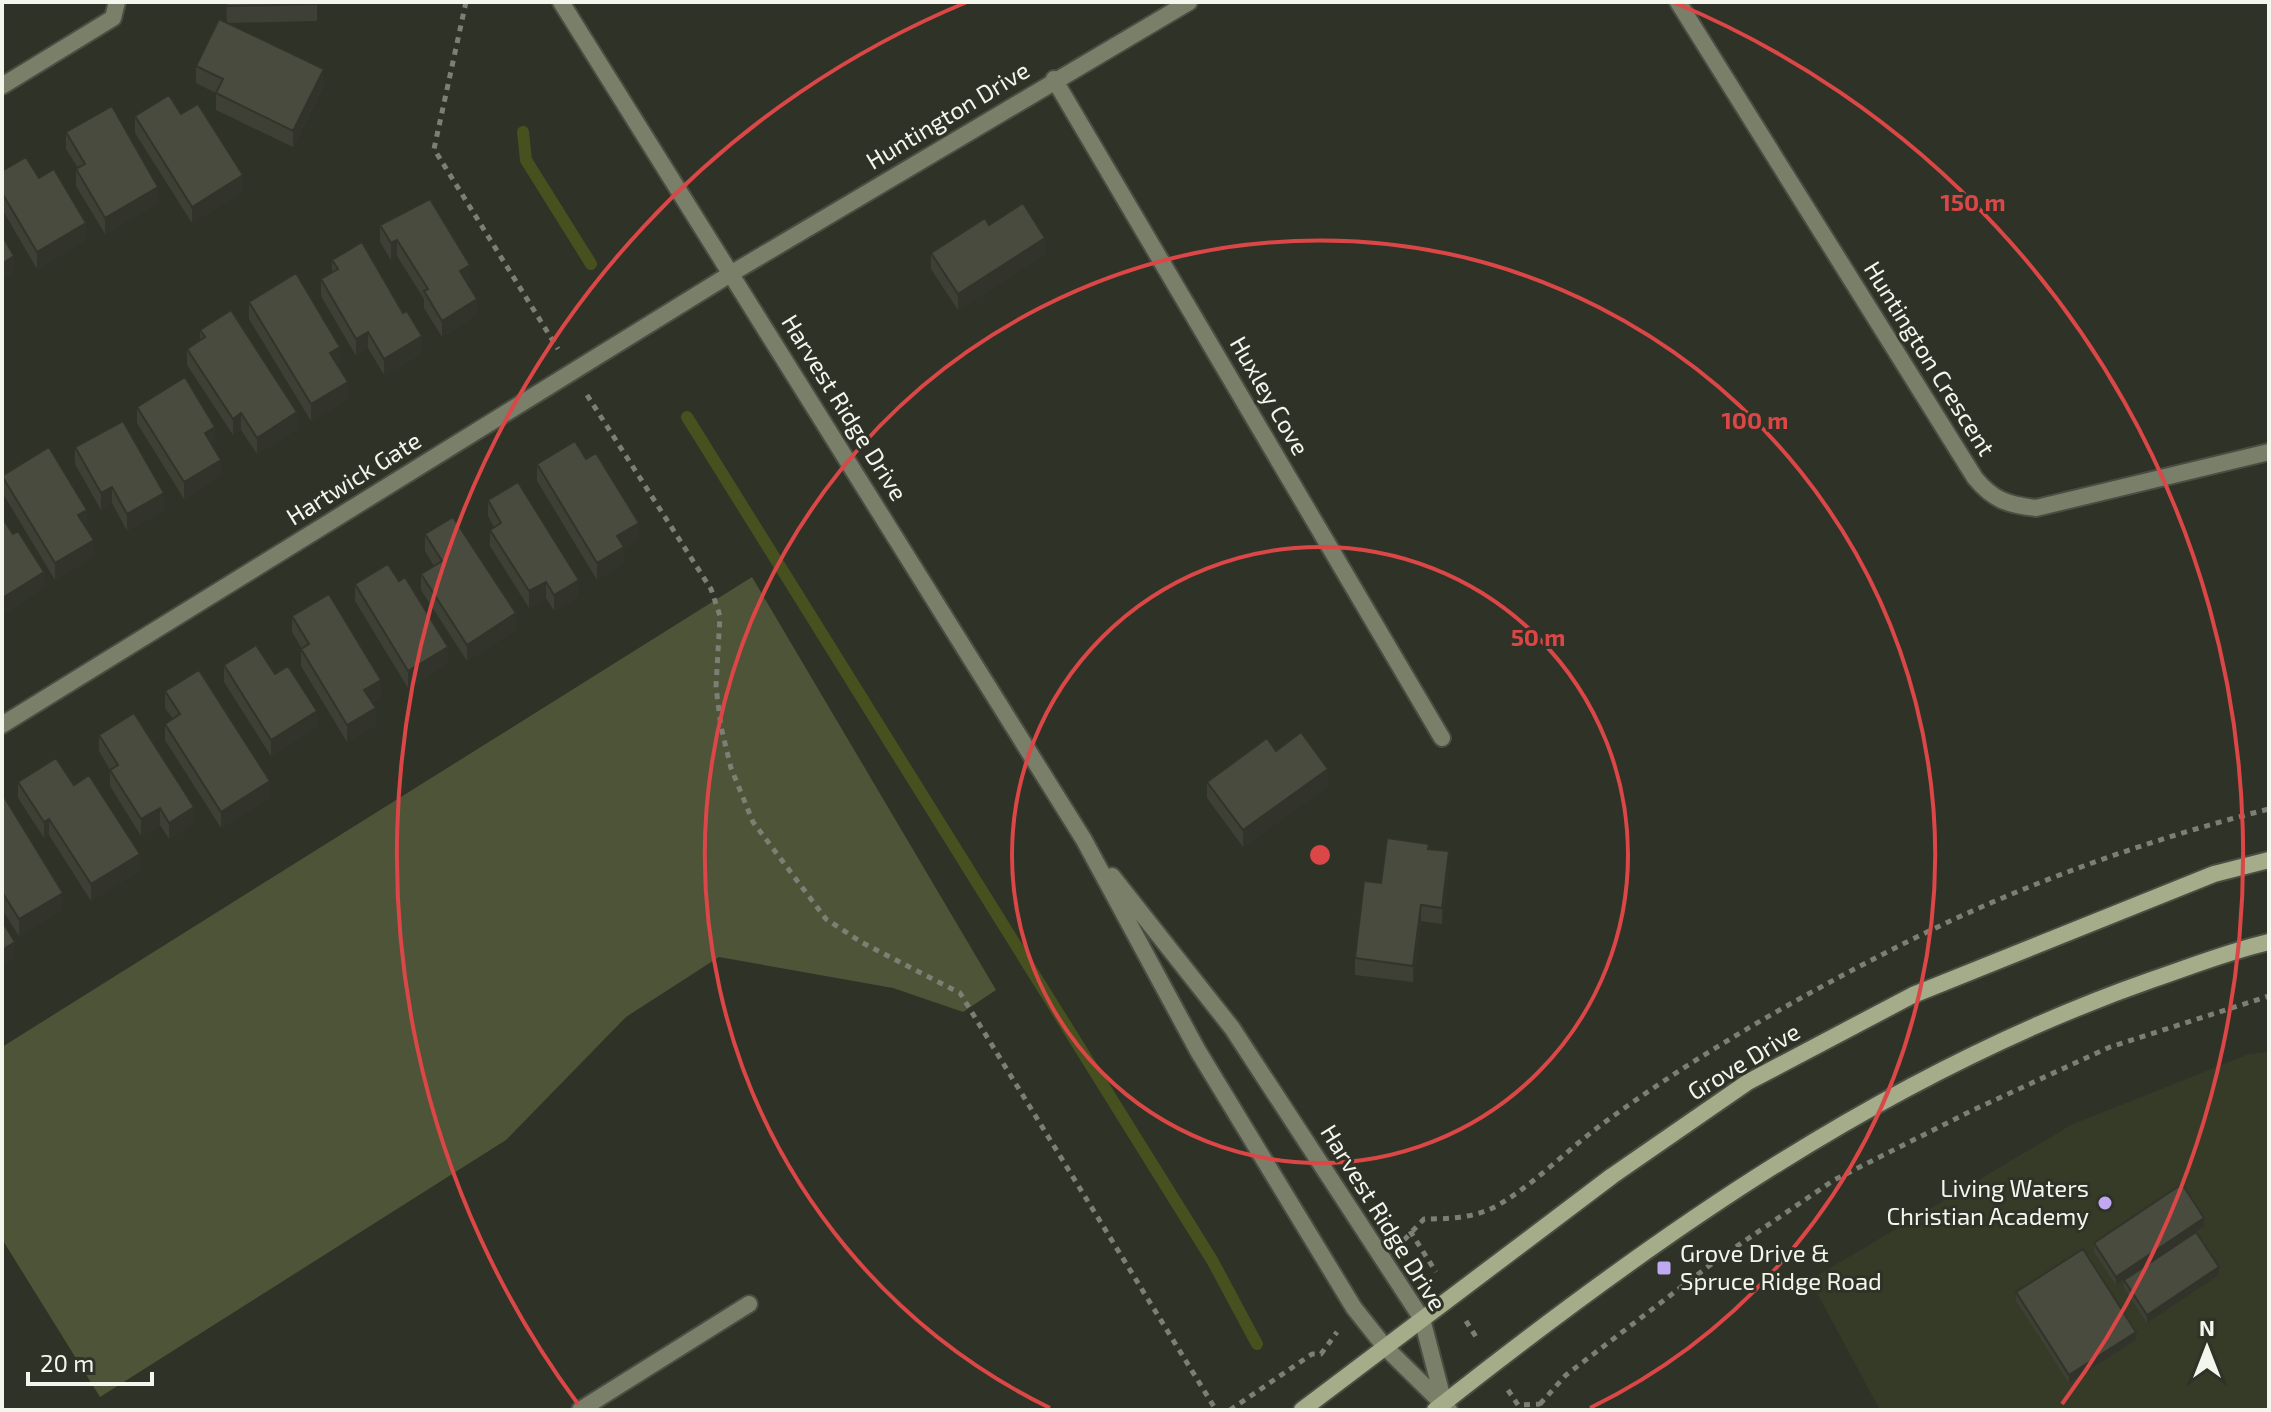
<svg xmlns="http://www.w3.org/2000/svg" width="2271" height="1412" viewBox="0 0 2271 1412" font-family="'Exo 2',sans-serif">
  <style>
    .built { fill: #363b28 }
    .green { fill: #4e5437 }
    .lines { fill: none; stroke-linecap: round; stroke-linejoin: round }
    .stream { stroke: #47501f; stroke-width: 12 }
    .minor-casing { stroke: #4b4d42; stroke-width: 20 }
    .tertiary-casing { stroke: #4b4d42; stroke-width: 20 }
    .secondary-casing { stroke: #4b4d42; stroke-width: 20 }
    .path { stroke: #7c7f74; stroke-width: 5; stroke-dasharray: 6 6; stroke-linecap: butt }
    .minor { stroke: #7a7f6a; stroke-width: 16 }
    .tertiary { stroke: #7a7f6a; stroke-width: 16 }
    .secondary { stroke: #a4ac89; stroke-width: 16 }
    .wall { fill: #3e4035 }
    .shaded-wall { fill: #32342b }
    .building { fill: #484b3e; stroke: #32342b; stroke-width: 2 }
    .ring { fill: none; stroke: #da4746; stroke-width: 4 }
    .poi-dot { fill: #c0a8f3; stroke: #2f3226; stroke-width: 3 }
    .labels { text-anchor: middle; stroke-width: 6; stroke-linejoin: round; paint-order: stroke }
    .street-label { font-size: 24px; fill: #f4f6ee; stroke: #2f3226 }
    .poi-label { font-size: 24px; fill: #f4f6ee; stroke: #2f3226; text-anchor: end }
    .centre { fill: #da4746; stroke: #2f3226; stroke-width: 4 }
    .ring-label { font-size: 24px; text-anchor: middle; font-weight: bold; fill: #da4746; stroke: #2f3226; stroke-width: 6; stroke-linejoin: round; paint-order: stroke }
  </style>
  <rect width="100%" height="100%" fill="#2f3226"/>
  <path class="built" d="M2269,1052V1410H1880L1810,1280L2071,1125L2249,1054Z"/>
  <path class="green" d="M752,577L996,990L963,1012L893,988L719,957L626,1017L506,1140L100,1397L2,1239V1047Z"/>
  <g class="lines">
    <path class="stream" d="M523,132L526,160L591,264
      M687,417L1212,1260L1257,1344"/>
    <defs>
      <path id="minor" d="M1678,2L1975,478C1993,500 2008,505 2036,508L2269,452
        M1054,79L1442,738
        M2,86L113,18L117,2
        M2,725L732,273L1189,2
        M580,1410L749,1304"/>
      <path id="tertiary" d="M561,2L1084,840L1198,1051L1354,1308L1385,1347L1449,1410
        M1112,876L1232,1028L1422,1319L1444,1403"/>
      <path id="secondary" d="M1302,1410L1612,1176L1748,1082L1913,995L2214,874L2269,860
        M1435,1410C1655,1236 1887,1072 2154,979C2192,966 2230,951 2269,942"/>
    </defs>
    <use href="#minor" class="minor-casing"/>
    <use href="#tertiary" class="tertiary-casing"/>
    <use href="#secondary" class="secondary-casing"/>
    <path class="path" d="M466,2L434,149L558,349
      M587,395L711,589L720,616L716,687L721,727L731,768L753,822L826,919L861,942L960,993L1216,1410
      M1410,1231L1436,1272
      M1404,1240L1424,1219C1449,1219 1477,1218 1500,1204C1537,1182 1569,1148 1605,1122C1695,1056 1795,999 1895,948C2012,888 2142,841 2269,809
      M1466,1321L1478,1340
      M1508,1390L1518,1405L1540,1404L1541,1410
      M1540,1404L1566,1375L1718,1259L1834,1180L1973,1110L2110,1047L2269,996
      M1230,1410L1312,1354H1321L1337,1332"/>
    <use href="#minor" class="minor"/>
    <use href="#tertiary" class="tertiary"/>
    <use href="#secondary" class="secondary"/>
  </g>
  <path class="wall" d="M226,2H317V21L227,23L324,85L293,147L216,110V93L196,83V66L227,22Z
    M181,114L243,192L192,223L135,133V116Z
    M66,132L158,203L105,234L76,186V169L78,168L66,149Z
    M2,171L86,240L37,269L2,209Z
    M380,225L470,282L467,283L477,315L442,337L424,308V299L397,256L391,260L380,242Z
    M989,225L1045,254L958,310L931,269V253Z
    M332,260L422,353L384,375L368,348L356,356L321,296V279L332,273Z
    M249,302L340,363L337,365L348,399L311,421L249,319Z
    M200,330L297,429L257,454L241,430L233,435L187,365V349L200,340Z
    M137,407L215,443L212,445L221,476L184,499L137,423Z
    M75,447L164,510L127,531L112,503L101,510L75,464Z
    M537,464L639,539L624,548V563L597,580L537,481Z
    M2,475L87,526L86,527L94,556L55,580L2,492Z
    M488,500L579,596L554,611L546,598L529,608L490,546V530L494,527L488,516Z
    M2,517L44,588L4,614L2,611Z
    M425,534L516,630L467,661L421,590V574L434,566L425,551Z
    M355,584L448,663L408,688L355,601Z
    M292,616L381,696L372,702L376,725L347,742L301,666V649H302L292,632Z
    M224,665L275,674L317,727L271,756L224,682Z
    M165,691L270,797L221,828L165,740V724L173,719L165,708Z
    M99,735L194,823L169,839L160,825L141,836L110,786V770L99,751Z
    M1276,751L1328,786L1243,847L1207,798V782Z
    M18,782L74,785L140,870L91,901L49,835L44,838L18,798Z
    M2,796L63,909L19,936L2,909Z
    M1429,849L1449,868L1442,924L1421,921L1413,982L1355,975V958L1381,883Z
    M2204,1226L2116,1285L2094,1252V1243Z
    M2219,1275L2147,1323L2124,1288V1280Z
    M2016,1292L2136,1340L2069,1383L2016,1301Z"/>
  <path class="shaded-wall" d="M324,69V85L293,147V131Z
    M243,175V192L192,223V207Z
    M158,187V203L105,234V218Z
    M86,223V240L37,269V252Z
    M1045,238V254L958,310V294Z
    M397,240V256L391,260V243Z
    M14,256V273L2,280V264Z
    M470,265V282L460,288V271Z
    M477,299V315L442,337V321Z
    M368,332V348L356,356V339Z
    M422,336V353L384,375V359Z
    M340,347V363L330,370V353Z
    M348,382V399L311,421V404Z
    M297,412V429L257,454V438Z
    M241,413V430L233,435V419Z
    M215,427V443L205,449V433Z
    M221,460V476L184,499V482Z
    M112,487V503L101,510V493Z
    M164,493V510L127,531V514Z
    M87,510V526L78,532V515Z
    M639,523V539L624,548V563L597,580V563L617,536Z
    M94,540V556L55,580V563Z
    M44,572V588L4,614V597Z
    M579,580V596L554,611V595Z
    M546,582V598L529,608V591Z
    M516,613V630L467,661V645Z
    M448,647V663L408,688V671Z
    M381,680V696L364,706V690Z
    M376,708V725L347,742V725Z
    M317,711V727L271,756V740Z
    M1328,769V786L1243,847V830Z
    M270,781V797L221,828V812Z
    M194,807V823L169,839V823Z
    M160,808V825L141,836V819Z
    M49,819V835L44,838V822Z
    M1449,851V868L1442,924V908Z
    M140,854V870L91,901V884Z
    M63,893V909L19,936V919Z
    M1421,905V921L1413,982V966Z
    M15,942V958L2,967V950Z
    M2204,1218V1226L2116,1285V1277Z
    M2219,1267V1275L2147,1323V1315Z
    M2136,1332V1340L2069,1383V1375Z"/>
  <path class="building" d="M226,2H317V4L227,6Z
    M219,19L324,69L293,131L216,93L223,79L196,66Z
    M169,95L181,114L198,104L243,175L192,207L135,116Z
    M112,106L158,187L105,218L76,169L85,164L66,132Z
    M26,157L39,178L54,169L86,223L37,252L2,193V171Z
    M430,199L470,265L460,271L477,299L442,321L424,291L428,289L397,240L391,243L380,225Z
    M1023,203L1045,238L958,294L931,253L985,218L989,225Z
    M2,235L14,256L2,264Z
    M362,242L403,313L407,311L422,336L384,359L368,332L356,339L321,279L338,269L332,260Z
    M296,273L340,347L330,353L348,382L311,404L249,302Z
    M231,310L297,412L257,438L241,413L233,419L187,349L205,337L200,330Z
    M185,377L215,427L205,433L221,460L184,482L137,407Z
    M123,421L164,493L127,514L112,487L101,493L75,447Z
    M575,441L586,459L596,453L639,523L617,536L624,547L597,563L537,464Z
    M49,447L87,510L78,515L94,540L55,563L2,476Z
    M518,482L579,580L554,595L546,582L529,591L490,530L501,523L488,500Z
    M2,517L13,534L18,531L44,572L4,597L2,594Z
    M453,517L516,613L467,645L421,574L442,561L425,534Z
    M388,564L399,581L405,577L448,647L408,671L355,584Z
    M329,594L381,680L364,690L376,708L347,725L301,649L309,644L292,616Z
    M256,645L275,674L288,666L317,711L271,740L224,665Z
    M199,670L270,781L221,812L165,724L180,714L165,691Z
    M134,713L194,807L169,823L160,808L141,819L110,770L118,765L99,735Z
    M1301,732L1328,769L1243,830L1207,782L1267,738L1276,751Z
    M56,758L74,785L89,775L140,854L91,884L49,819L44,822L18,782Z
    M3,795L63,893L19,919L2,892V796Z
    M1387,838L1429,844L1428,849L1449,851L1442,908L1421,905L1413,966L1355,958L1364,881L1381,883Z
    M2,921L15,942L2,950Z
    M2182,1184L2204,1218L2116,1277L2094,1243Z
    M2196,1232L2219,1267L2147,1315L2124,1280Z
    M2083,1249L2136,1332L2069,1375L2016,1292Z"/>
  <g class="ring">
    <circle cx="1320" cy="855" r="308"/>
    <path d="M1050 1408A615 615 0 1 1 1590 1408"/>
    <path d="M578 1404A923 923 0 0 1 967 2M1673 2A923 923 0 0 1 2062 1404"/>
  </g>
  <g class="poi-dot">
    <circle cx="2105" cy="1203" r="8"/>
    <rect x="1656" y="1260" width="16" height="16" rx="4"/>
  </g>
  <g class="labels">
    <g class="street-label">
      <text transform="translate(948 116) rotate(-31)" y="8">Huntington Drive</text>
      <text transform="translate(1929 359) rotate(58)" y="8">Huntington Crescent</text>
      <text transform="translate(1269 396) rotate(60)" y="8">Huxley Cove</text>
      <text transform="translate(844 408) rotate(58)" y="8">Harvest Ridge Drive</text>
      <text transform="translate(354 479) rotate(-32)" y="8">Hartwick Gate</text>
      <text transform="translate(1744 1062) rotate(-31)" y="8">Grove Drive</text>
      <text transform="translate(1383 1218) rotate(58)" y="8">Harvest Ridge Drive</text>
    </g>
    <g class="poi-label">
      <text x="2089" y="1197">Living Waters<tspan x="2089" dy="28">Christian Academy</tspan></text>
      <text x="1680" y="1262" text-anchor="start">Grove Drive &amp;<tspan x="1680" dy="28">Spruce Ridge Road</tspan></text>
    </g>
  </g>
  <circle cx="1320" cy="855" r="12" class="centre"/>
  <g class="ring-label">
    <text x="1973" y="211">150 m</text>
    <text x="1755" y="429">100 m</text>
    <text x="1538" y="646">50 m</text>
  </g>
  <rect width="2271" height="1412" fill="none" stroke="#f4f6ee" stroke-width="8"/>
  <g transform="translate(2207 1348)" stroke="#2f3226" stroke-width="6" paint-order="stroke">
  <path d="M0-6L14 30L0 20L-14 30Z" fill="#f4f6ee"/>
  <text y="-12" font-size="22" font-weight="bold" text-anchor="middle" fill="#f4f6ee">N</text>
  </g>
  <path d="M28 1372v12h124v-12" fill="none" stroke="#f4f6ee" stroke-width="4"/>
  <text x="40" y="1372" font-size="24" fill="#f4f6ee" stroke="#2f3226" stroke-width="6" paint-order="stroke">20 m</text>
</svg>
